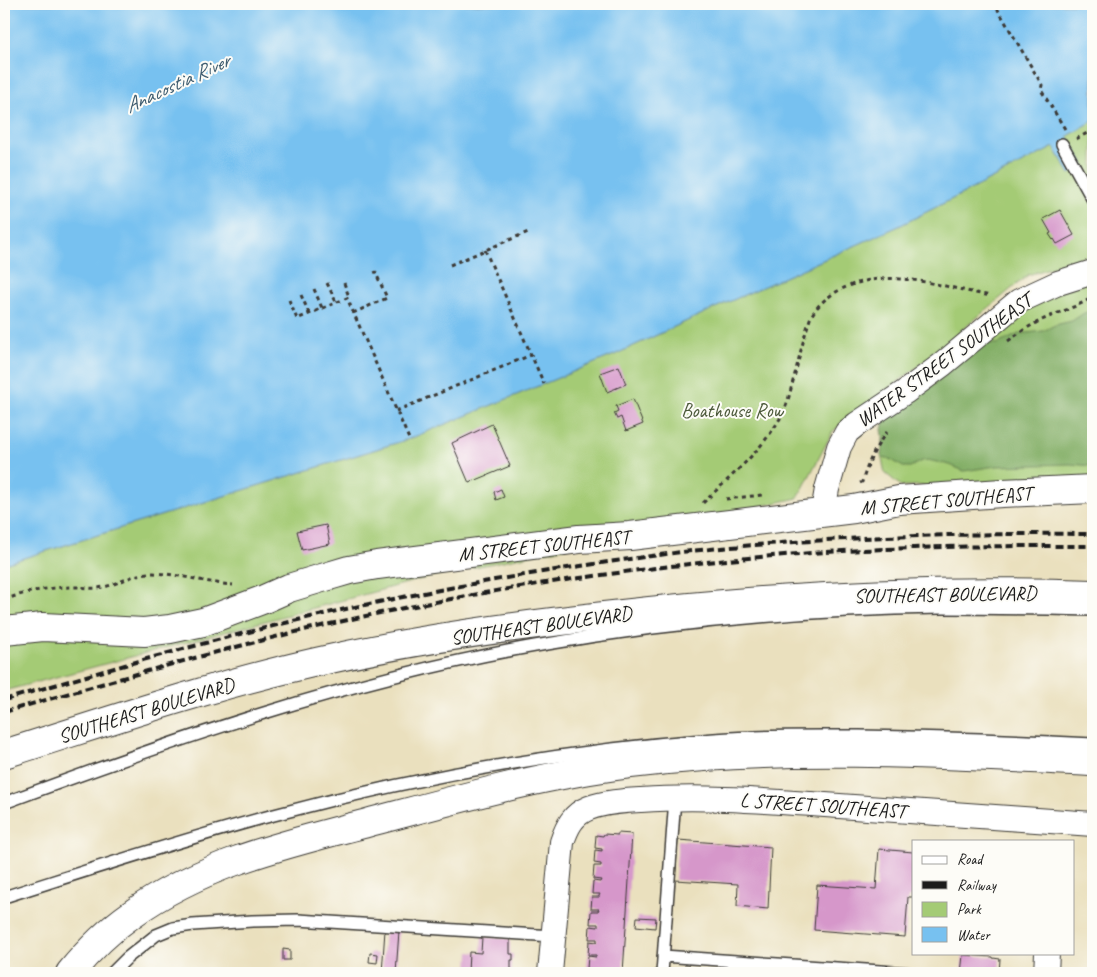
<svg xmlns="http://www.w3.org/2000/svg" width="1097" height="977" viewBox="0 0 1097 977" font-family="Caveat,sans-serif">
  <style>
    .green { fill: #a4cb75; stroke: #607448 }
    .forest { fill: #83af66; stroke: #506641 }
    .water { fill: #77c1f0; stroke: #4a6e86 }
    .building { fill: #d697ca }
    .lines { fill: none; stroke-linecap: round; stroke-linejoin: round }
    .service-casing { stroke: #3b3934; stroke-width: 14 }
    .minor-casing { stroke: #3b3934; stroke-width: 26 }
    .tertiary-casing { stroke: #3b3934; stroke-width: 30 }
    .primary-casing { stroke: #3b3934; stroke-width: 30 }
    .path { stroke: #3b3934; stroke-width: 3; stroke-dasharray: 4 4; stroke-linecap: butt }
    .service { stroke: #fff; stroke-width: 11 }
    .minor { stroke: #fff; stroke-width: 24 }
    .tertiary { stroke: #fff; stroke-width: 28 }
    .primary { stroke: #fff; stroke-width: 28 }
    .rail { stroke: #1c1c1c; stroke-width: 4; stroke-dasharray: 8 4; stroke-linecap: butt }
    .labels { text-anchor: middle; stroke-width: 4; stroke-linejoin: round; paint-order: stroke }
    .street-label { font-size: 20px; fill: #1c1c1c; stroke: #fdfcf7 }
    .park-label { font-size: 20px; fill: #4c593b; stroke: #fdfcf7 }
    .water-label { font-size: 21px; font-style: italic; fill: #405e71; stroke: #fdfcf7 }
  </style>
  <rect width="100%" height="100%" fill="#fdfcf7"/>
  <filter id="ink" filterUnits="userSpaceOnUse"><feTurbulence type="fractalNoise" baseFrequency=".02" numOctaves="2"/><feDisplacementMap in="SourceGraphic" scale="10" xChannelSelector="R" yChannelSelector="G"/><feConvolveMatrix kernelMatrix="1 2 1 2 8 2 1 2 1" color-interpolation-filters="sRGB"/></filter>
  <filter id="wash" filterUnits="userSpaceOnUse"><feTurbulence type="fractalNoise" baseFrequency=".0096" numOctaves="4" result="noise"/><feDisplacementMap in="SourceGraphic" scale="20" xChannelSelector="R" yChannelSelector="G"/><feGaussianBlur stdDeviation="1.12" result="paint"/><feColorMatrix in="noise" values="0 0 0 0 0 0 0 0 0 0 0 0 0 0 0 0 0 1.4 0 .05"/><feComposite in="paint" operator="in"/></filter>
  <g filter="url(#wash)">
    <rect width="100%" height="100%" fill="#eae0be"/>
    <path class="green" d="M1093,121V254L1028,275L920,365L833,431L798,498L437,575L4,691V564L409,439L614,355L715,308L899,226L1054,147L1070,174L1084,165L1068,136Z
      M1093,278V480L966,485L901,486L885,473L881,455L885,424L1015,311Z"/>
    <path class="forest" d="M1093,310V466L1070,464L996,466L964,471L950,465L928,460L922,461L910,467H903L892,460L882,458L881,455L884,443L882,429L884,421L921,395L984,343L997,344L1019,334L1043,331L1055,325L1072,321L1084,313Z"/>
    <path class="water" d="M4,4H1093V121L1068,136L1084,165L1070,174L1054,147L899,226L715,308L614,355L409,439L4,564Z"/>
    <g id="blocks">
      <path class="building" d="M1060,210L1074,235L1057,244L1054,239L1053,240L1049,234L1051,233L1043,219Z
        M619,366L626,384L607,392L600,373Z
        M633,399L643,424L626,431L621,417L617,419L614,413L618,411L616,406Z
        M492,424L510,466L469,483L452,443Z
        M501,489L504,497L496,500L494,492Z
        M326,525L330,544L302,550L297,531Z
        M618,833L632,834L623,973H587V971L596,972V970L587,969L588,956L596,957V955H588L589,941L597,942V939H589L590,926L598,927V924H590L591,911H598L599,909H591L592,897H599V896L600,894H592L593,881L600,882L601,880L593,879L594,866H601V864L594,863L595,850L602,851V849L595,848L596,835L603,836L604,834L618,835Z
        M678,840L771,847L768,909L737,906L738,884L675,880Z
        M879,849L913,852V897H908L905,937L814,930L817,885L876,889Z
        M637,917L656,918L655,928L636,926Z
        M385,930L399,931L396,973H382Z
        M482,937L510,939V954H513V960H511V969H512V973H468L469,952L481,953Z
        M283,949L290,950V960H283Z
        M370,953L378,954L377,963L369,962Z
        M963,955L993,957V958L1000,959L999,973H961Z"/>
    </g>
  </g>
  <g filter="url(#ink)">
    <use href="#blocks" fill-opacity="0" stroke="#3b3934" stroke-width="1"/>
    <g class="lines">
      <defs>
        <path id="service" d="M1062,144L1093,200
          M4,803C176,739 353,678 535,646C669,622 806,610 942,608C992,608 1043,609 1093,610
          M4,897C92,869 180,840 270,816C415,777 565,750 714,739C763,735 811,736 859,736C937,737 1015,740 1093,744
          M663,956L910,973
          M112,973L127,958L156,935L173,928L193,925L252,921L298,920L553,936
          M662,973L675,798"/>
        <path id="minor" d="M823,512L827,489L839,447L847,432L857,424L905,392L943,364L1019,301L1058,283L1093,272
          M550,973L562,842C567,827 573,814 589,808C605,802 624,801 641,800C698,796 754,800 811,804C905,810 999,817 1093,824
          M1046,973L1047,953"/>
        <path id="tertiary" d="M4,631L43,627L144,632L170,629L203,622L262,600L289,588L322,578L349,570L377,565L579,539L630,536L854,509L899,500L1002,493L1093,489"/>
        <path id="primary" d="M4,754C112,720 219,683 330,659C420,639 513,626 604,616C767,597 930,588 1093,594
          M70,973C88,951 109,930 132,914C201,864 286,844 367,823C454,800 541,775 630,764C784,745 939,754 1093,762"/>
      </defs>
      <use href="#service" class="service-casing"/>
      <use href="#minor" class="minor-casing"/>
      <use href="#tertiary" class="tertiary-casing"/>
      <use href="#primary" class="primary-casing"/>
      <path class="path" d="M997,8L1042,85L1041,90L1065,129
        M1076,139L1093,130
        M485,250L544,384
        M450,265L528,232
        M327,283L336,302
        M344,283L349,297L347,298
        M314,289L322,308
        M301,295L309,313
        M289,300L297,319L347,298L409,439
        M353,313L387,298L375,271
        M1008,341C1019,333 1029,326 1042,320C1059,312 1077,307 1093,297
        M396,411L531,355
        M860,483L862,482C868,463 875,447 887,432
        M726,499L762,495
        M703,503C732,475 764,449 783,413C788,403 790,392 793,381C799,360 803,339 810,319C815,307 826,298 836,292C886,264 940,287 991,296
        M4,600C28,591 49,587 75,587C83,587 91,589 98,588C117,586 134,572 153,573C180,574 206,583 233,585"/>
      <use href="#service" class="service"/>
      <use href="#minor" class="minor"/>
      <use href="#tertiary" class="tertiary"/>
      <use href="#primary" class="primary"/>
      <path class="rail" d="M4,700C89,675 175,650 261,629C360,604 460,585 561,569C601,563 642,557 682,552C819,537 956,533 1093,534
        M4,712C112,681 220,649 330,624C422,603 516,586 610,574C710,560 813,551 914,548C967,546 1020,546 1072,546H1093"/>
    </g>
  </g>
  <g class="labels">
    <g class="street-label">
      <text transform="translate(944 360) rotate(-36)" y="7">WATER STREET SOUTHEAST</text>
      <text transform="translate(946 500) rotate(-5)" y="7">M STREET SOUTHEAST</text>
      <text transform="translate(544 545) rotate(-6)" y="7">M STREET SOUTHEAST</text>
      <text transform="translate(945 594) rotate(-1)" y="7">SOUTHEAST BOULEVARD</text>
      <text transform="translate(541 625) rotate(-8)" y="7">SOUTHEAST BOULEVARD</text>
      <text transform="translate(146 710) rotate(-17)" y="7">SOUTHEAST BOULEVARD</text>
      <text transform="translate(823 805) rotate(4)" y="7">L STREET SOUTHEAST</text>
    </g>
    <g class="park-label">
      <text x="732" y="417">Boathouse Row</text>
    </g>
    <g class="water-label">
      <text transform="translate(177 83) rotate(-25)" y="7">Anacostia River</text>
    </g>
  </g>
  <rect width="1097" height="977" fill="none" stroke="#fdfcf7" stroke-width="20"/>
  <rect x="912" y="840" width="162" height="115" fill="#fdfcf7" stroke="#a3a29f"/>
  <rect x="922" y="856" width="25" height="8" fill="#ffffff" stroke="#a3a29f"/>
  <text x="957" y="864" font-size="15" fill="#1c1c1c">Road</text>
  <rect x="922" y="881" width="25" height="8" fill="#1c1c1c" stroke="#a3a29f"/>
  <text x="957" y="890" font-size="15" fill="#1c1c1c">Railway</text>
  <rect x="922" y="902" width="25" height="15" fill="#a4cb75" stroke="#a3a29f"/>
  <text x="957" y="914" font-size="15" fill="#1c1c1c">Park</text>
  <rect x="922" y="927" width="25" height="15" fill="#77c1f0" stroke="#a3a29f"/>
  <text x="957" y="940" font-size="15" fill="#1c1c1c">Water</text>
</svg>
